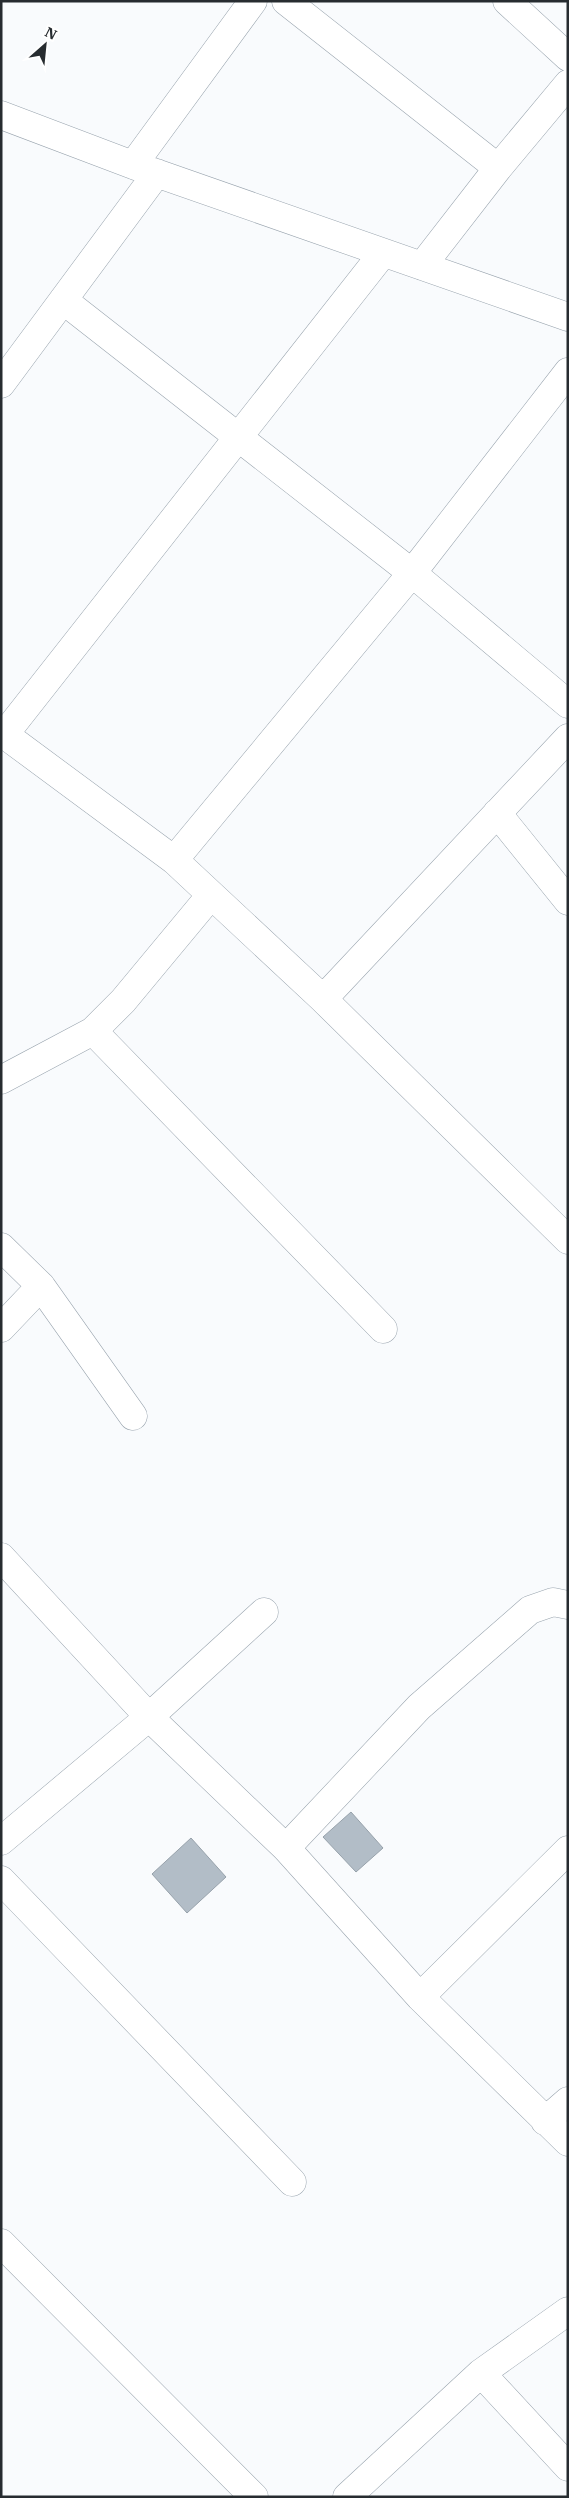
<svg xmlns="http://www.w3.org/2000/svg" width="569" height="2498" viewBox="0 0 569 2498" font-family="'IBM Plex Serif',serif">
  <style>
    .building { fill: #b2bdc7; stroke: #97a2ab }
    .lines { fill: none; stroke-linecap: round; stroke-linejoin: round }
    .street-casing { stroke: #99a4ae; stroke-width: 29 }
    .street { stroke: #fff; stroke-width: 28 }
  </style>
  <rect width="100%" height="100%" fill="#f9fbfd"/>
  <path class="building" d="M351,1812L383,1848L356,1872L323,1837Z
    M191,1838L226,1877L187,1913L152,1874Z"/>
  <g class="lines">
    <defs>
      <path id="street" d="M286,1L498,168
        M507,1L568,57
        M1,115L133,165L568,317
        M133,165L253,1
        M422,266L498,168L568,84
        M63,300L412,573L568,704
        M1,384L157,173
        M1,732L174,860L323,999L568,1240
        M4,735L383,253
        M497,813L568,901
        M174,860L412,573L568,372
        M323,999L568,738
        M93,1031L383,1329
        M1,1080L93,1031L123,1001L211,895
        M1,1247L41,1286L133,1416
        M1,1328L41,1286
        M1,1557L149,1717L286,1848L420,1997L568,2142
        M1,1841L149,1717L264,1612
        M286,1848L419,1707L530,1610L553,1602L568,1605
        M1,1880L292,2182
        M420,1997L568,1850
        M545,2121L568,2101
        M1,2243L254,2497
        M481,2373L568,2467
        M347,2497L481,2373L568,2311"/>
    </defs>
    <use href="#street" class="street-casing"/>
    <use href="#street" class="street"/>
  </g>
  <rect width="569" height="2498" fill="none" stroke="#272c30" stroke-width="5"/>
  <g transform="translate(45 45) rotate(27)" stroke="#ffffff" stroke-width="4" paint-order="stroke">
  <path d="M0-4L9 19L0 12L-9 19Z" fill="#272c30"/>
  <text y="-8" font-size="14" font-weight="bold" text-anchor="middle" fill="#272c30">N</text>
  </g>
</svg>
